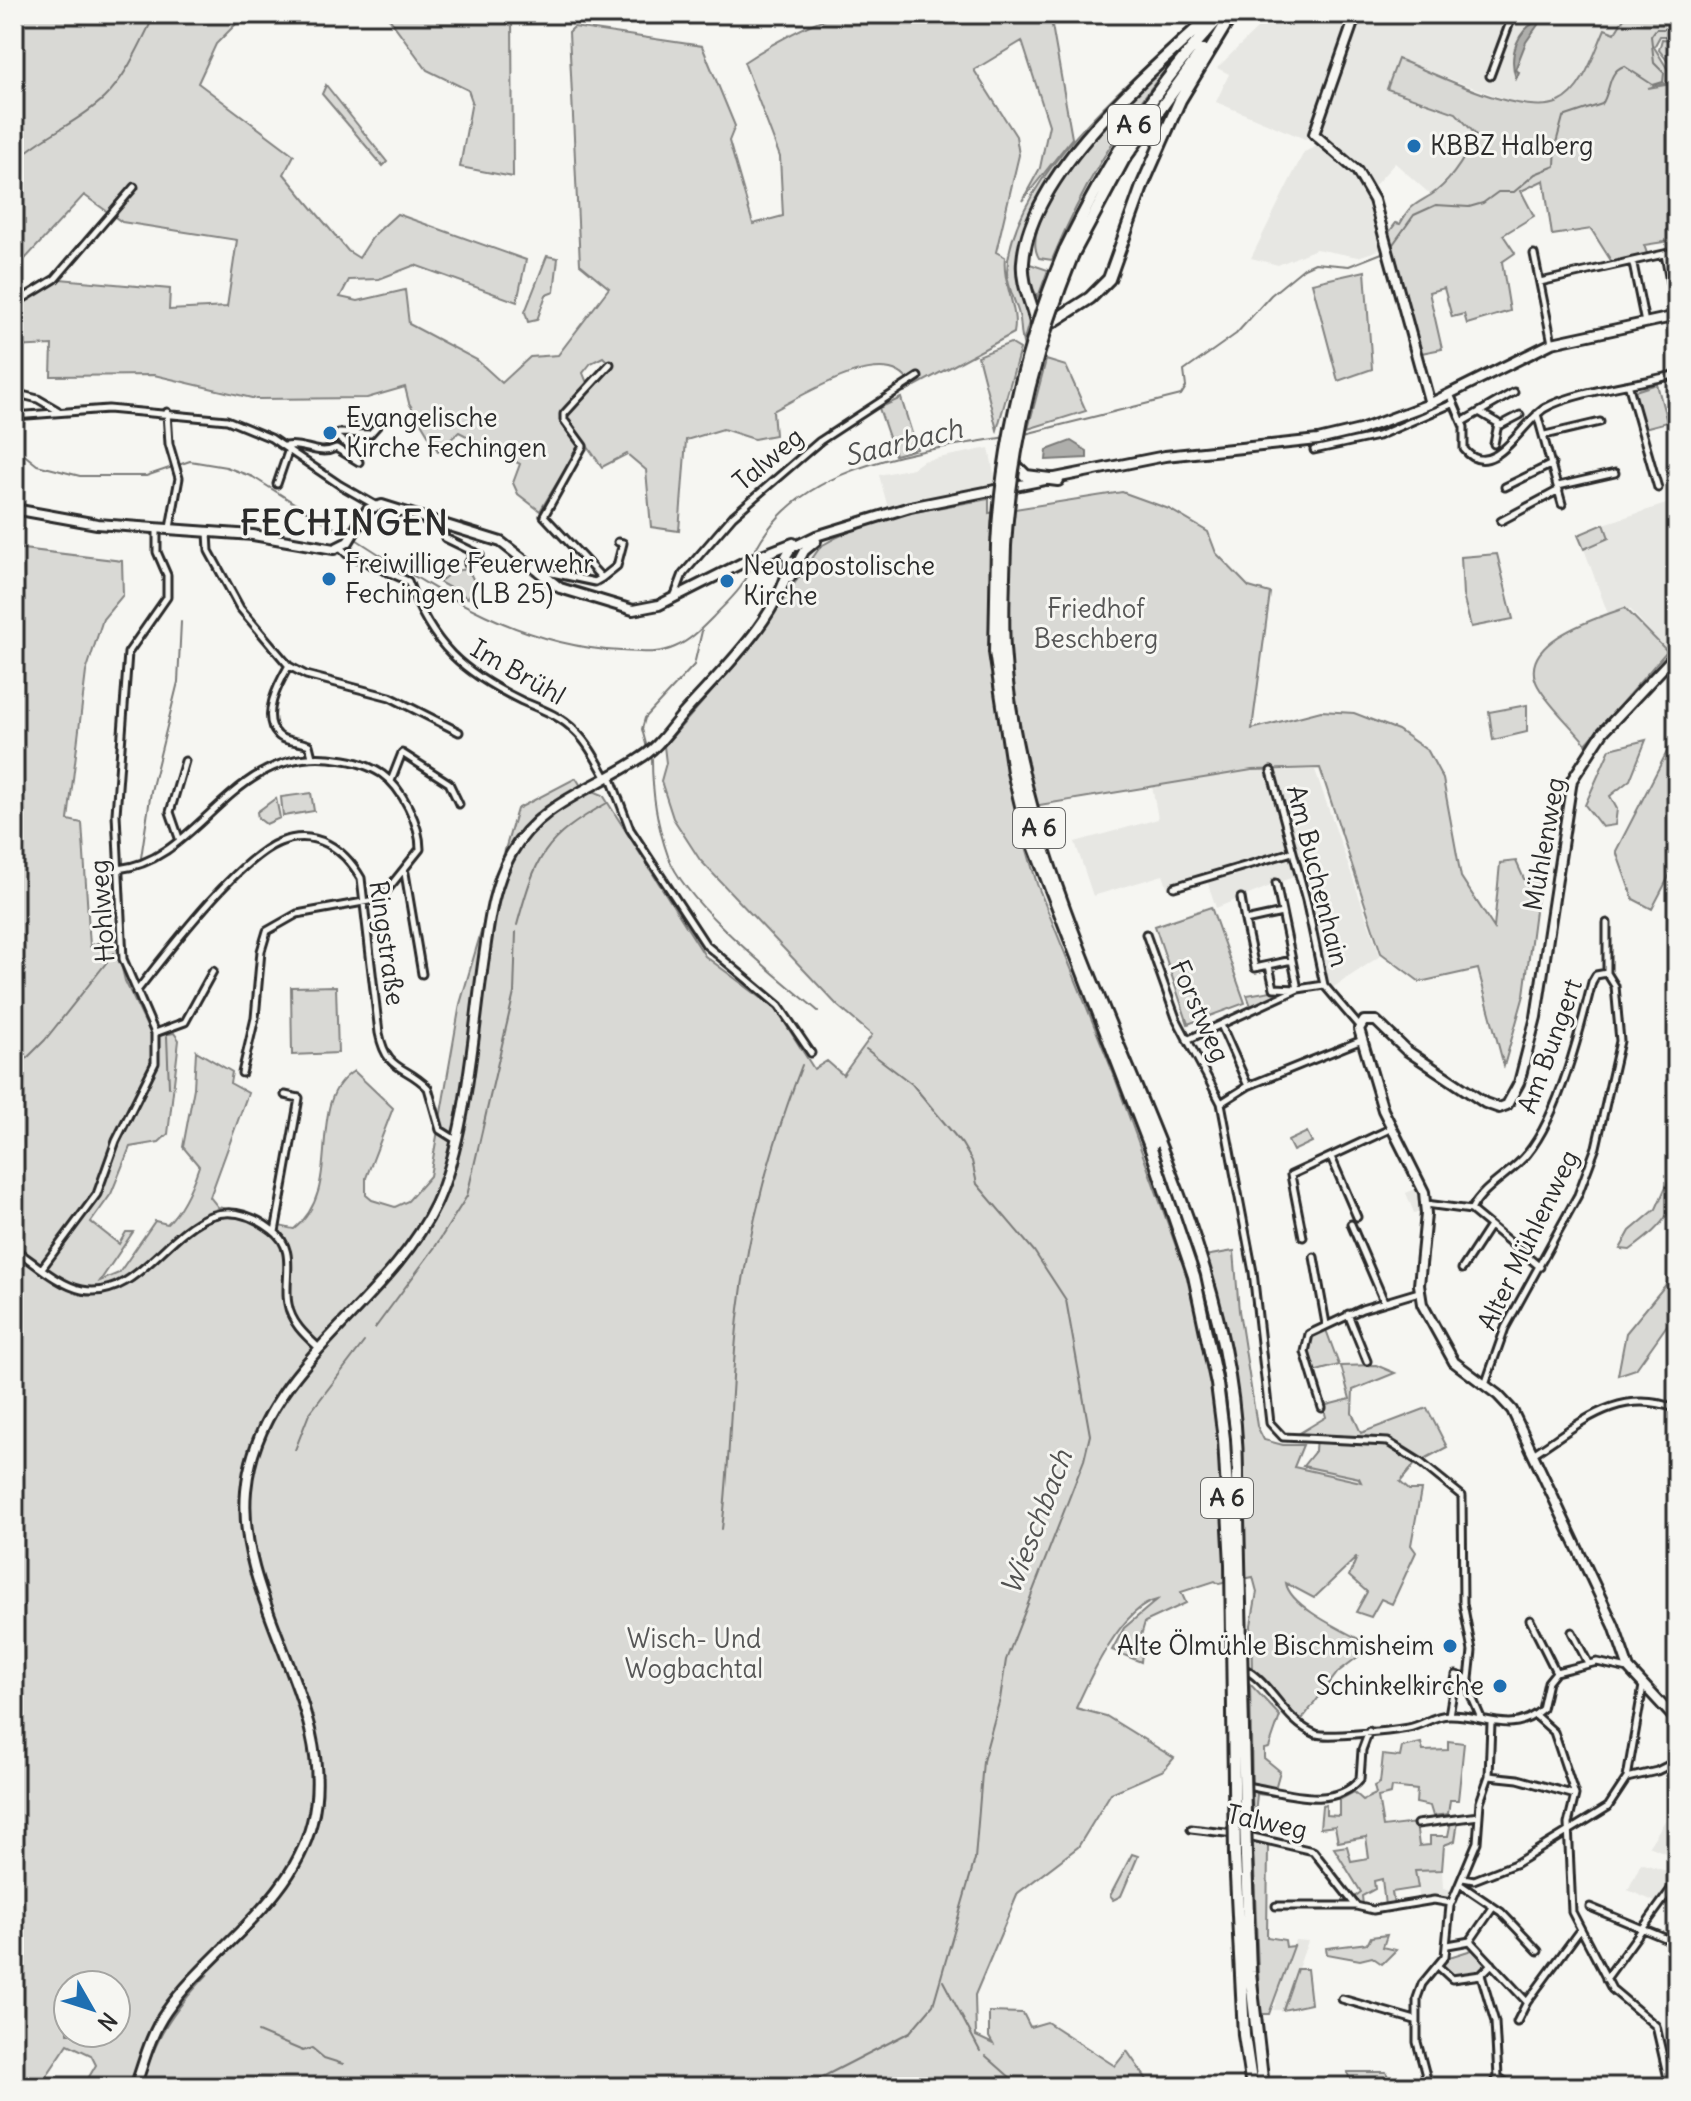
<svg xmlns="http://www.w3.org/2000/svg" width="1691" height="2101" viewBox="0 0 1691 2101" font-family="Delius,sans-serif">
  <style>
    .built { fill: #e7e7e3 }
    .green { fill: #d9d9d5; stroke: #828280; stroke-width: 2; fill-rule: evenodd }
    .water { fill: #aeaeab; stroke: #7a7a78; stroke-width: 2 }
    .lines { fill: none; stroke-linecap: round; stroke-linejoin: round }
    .stream { stroke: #7a7a78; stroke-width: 2 }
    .street-casing { stroke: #2b2b2b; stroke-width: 11 }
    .secondary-casing { stroke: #2b2b2b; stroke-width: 14 }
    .highway-casing { stroke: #2b2b2b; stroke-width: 16 }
    .street { stroke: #f6f6f2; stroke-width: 5 }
    .secondary { stroke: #f6f6f2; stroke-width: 8 }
    .highway { stroke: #f6f6f2; stroke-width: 10 }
    .highway-bridge-casing { stroke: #2b2b2b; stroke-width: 16; stroke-linecap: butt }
    .highway-bridge { stroke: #f6f6f2; stroke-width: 10 }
    .poi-dot { fill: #1f6fb2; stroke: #f6f6f2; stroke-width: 3 }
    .labels { text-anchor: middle; stroke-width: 6; stroke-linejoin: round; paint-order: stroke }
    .shield { fill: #f6f6f2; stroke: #686867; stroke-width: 2 }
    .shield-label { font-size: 24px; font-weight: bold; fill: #2b2b2b }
    .poi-label { font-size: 26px; fill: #2b2b2b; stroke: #f6f6f2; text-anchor: start }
    .street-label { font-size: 26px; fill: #2b2b2b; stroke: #f6f6f2 }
    .park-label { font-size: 26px; fill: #565656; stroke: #f6f6f2 }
    .water-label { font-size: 28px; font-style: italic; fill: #525251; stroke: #f6f6f2 }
    .district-label { font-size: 34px; font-weight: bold; letter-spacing: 2px; fill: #2b2b2b; stroke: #f6f6f2 }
  </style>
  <rect width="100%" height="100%" fill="#f6f6f2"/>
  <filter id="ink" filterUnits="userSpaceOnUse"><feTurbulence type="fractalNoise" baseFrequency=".0125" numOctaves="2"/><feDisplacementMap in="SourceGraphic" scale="16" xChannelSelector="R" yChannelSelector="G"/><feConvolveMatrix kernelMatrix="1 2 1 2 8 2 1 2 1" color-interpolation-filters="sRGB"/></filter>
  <g filter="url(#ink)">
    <path class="built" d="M1272,14H1627L1615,33L1605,30L1580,82L1560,102L1524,106L1398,60L1388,89L1456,113L1476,135L1462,164L1431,195L1395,163L1374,186L1351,156L1316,131L1305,139L1216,102L1229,74L1217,68Z
      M1317,146L1345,163L1358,179L1371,203L1382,249L1358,257L1316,249L1278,265L1251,258L1304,152Z
      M989,448L996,484L888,508L879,475L913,468L923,461Z
      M1666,504L1677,508V642L1667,651L1630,609L1608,614L1584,549L1609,538L1604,524Z
      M1315,770L1380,956L1331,989L1325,981L1300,874L1216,908L1205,874L1167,886L1163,875L1093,896L1075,842L1158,819L1152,786L1253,771Z
      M1422,1186L1426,1209L1414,1213L1406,1193Z
      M1677,1802V1858L1649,1846Z
      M1641,1863L1676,1874L1658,1903L1628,1890Z
      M1415,1870H1442L1443,1888L1455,1891L1450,1901L1420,1902Z
      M1295,1940L1308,1941L1283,2010H1273Z"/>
    <path class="green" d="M14,14H246L216,44L198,83L294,155L284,174L348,251L359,258L374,235L397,214L526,260L517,302L415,265L379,279L349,280L340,297L358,301L405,290L409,324L477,360L502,383L530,357L558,355L609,288L580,264L569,32L574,27L702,46L735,126L729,141L753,224L783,216L780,157L744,62C765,48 819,16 842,15C855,15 860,21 873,14H1050L1072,138L1022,201L1040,168L1049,125L1022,41L974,70L1016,136L1019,155L996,252L1005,257C1002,284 1019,309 1014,333L906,391L910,384C888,341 802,396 773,411L775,435L754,439L723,429L686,440L679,531L651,527L646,470L627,454L602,467L567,417L612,366L603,357L591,363L583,373L589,388L560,416L580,445L540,511L518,494L513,483L520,464L459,432L438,451L409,403L405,387L367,398L256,399L154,375L51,376L52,345L14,347V308L60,279L170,289L169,310L227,307L237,240L122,222L84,195L14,271Z
      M386,14H512L513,177L460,167L472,101L468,90L427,70Z
      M1627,14H1677V36H1660L1654,47L1675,81L1648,88L1677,83V240L1644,245L1648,256L1663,253L1634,258L1628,265L1615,267L1591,229L1552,235L1544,180L1521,191L1534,216L1503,235L1515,253L1502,262L1510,311L1467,324L1464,314L1452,317L1444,288L1429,292L1442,349L1421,353L1387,235L1396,223L1400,224C1411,205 1413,206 1431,195C1451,182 1466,156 1476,135L1456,113L1387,89L1398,59C1436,74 1521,118 1559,102C1583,92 1595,51 1605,29L1615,33Z
      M1190,26L1101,115L1043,192L1028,218L1016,267L1031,315L1023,343C1021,335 1021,327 1020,319C1017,303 1007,288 1007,272C1010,180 1127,84 1190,26Z
      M1662,39L1677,40V73L1659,50Z
      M1161,67L1165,70C1115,133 1083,186 1052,260L1039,258C1013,215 1131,97 1161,67Z
      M326,85L387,162L383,166L322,94Z
      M547,256L558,258L554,292L546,295L537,320L528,322L525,312Z
      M1027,263L1048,270L1038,297L1030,284Z
      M1365,271L1372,369L1338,381L1312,283Z
      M1010,343L1020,349L997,430L978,356Z
      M1046,360L1066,366L1086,411L1028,429Z
      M1657,384L1667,422L1644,428L1635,391Z
      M901,398L917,449L895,455L879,408Z
      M1122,492L1169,509L1208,532L1216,553L1249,587L1270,593L1252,729L1321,711L1354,713L1398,730L1428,751L1443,779L1461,877L1494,928L1500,863L1516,861L1524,879L1539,880L1524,995L1504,1066L1478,969L1420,982L1381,953L1320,768L1252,770L1015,809L1037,884L1114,1075L1181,1260L1234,1251L1239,1311L1257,1426L1264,1440L1283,1445H1303L1294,1467L1361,1482L1359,1478L1303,1466L1315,1451L1316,1436L1293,1437L1326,1417L1323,1406L1350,1399L1341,1366L1376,1365L1395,1373L1353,1390L1352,1413L1361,1433L1427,1408L1447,1447L1415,1464L1400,1482L1409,1490H1421L1411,1545L1416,1552L1392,1604L1381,1599L1371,1617L1356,1612L1367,1592L1349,1576L1357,1557L1314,1598L1286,1583C1290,1608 1349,1633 1372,1646L1338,1672L1300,1722L1252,1671L1251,1625L1257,1592L1253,1577L1219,1584L1215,1581L1181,1592L1186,1603L1145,1622L1137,1649L1142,1652L1141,1662L1112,1650L1124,1628L1157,1600C1122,1607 1090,1677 1076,1708L1106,1716L1174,1758L1164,1770L1111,1793L1078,1847L1018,1893L975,1995L976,2036L993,2044L989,2037V2012L1023,2013L1030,2027L1047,2022L1115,2066L1127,2051L1152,2087H155L148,2083L147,2087H140C157,2036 170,2014 207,1975L199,1970L161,2012L131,2087H83L96,2065L91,2055L68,2044L39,2087H14V548L122,561L123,595L103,619L86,672L68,820L82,823L90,946L114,936L125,981L152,1037L174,1033L179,1040L168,1134L159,1142L130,1147L111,1194L91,1222L119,1244L126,1232H133L100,1281L119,1273L155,1221L167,1224C183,1209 192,1187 199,1166L183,1147L194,1088L196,1051L232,1072L230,1083L248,1093L210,1197L218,1207C244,1213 268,1225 294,1229C346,1188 303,1102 354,1071L393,1108L366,1178V1195L372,1200L395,1207L408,1201L430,1176L460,1004L517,809L576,778L581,786L603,795L705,956L776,1009L814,1069L827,1061L843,1075L872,1035L838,1006L700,860L673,818L661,781L666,763L664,746L742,657L821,546C871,515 933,509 989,499V513ZM68,1985H116V2033H68Z
      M1604,524L1609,538L1584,549L1578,535Z
      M1497,554L1513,619L1471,627L1463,595L1461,557Z
      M468,569L475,583L468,598L439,582L453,571Z
      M1625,608L1667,651L1586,744C1571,725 1550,707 1538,686C1514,642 1599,617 1625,608Z
      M1527,705V732L1493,740L1489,712Z
      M1646,740L1630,780L1610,796L1617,809L1615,825L1602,827L1585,805L1610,749Z
      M1677,741V861L1652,909L1633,899L1616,851L1670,746Z
      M311,793L314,811L283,816L281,797Z
      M276,798L280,818L266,824L258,818L257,812Z
      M1211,907L1245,1003L1188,1024L1155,926Z
      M336,986L338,1053L292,1055L291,987Z
      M1271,991L1285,995L1252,1009L1247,995Z
      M1307,1132L1312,1142L1293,1151L1288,1141Z
      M1677,1162C1677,1210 1668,1222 1630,1250L1620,1249L1630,1231L1656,1209Z
      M1677,1271V1311L1636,1369L1618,1375L1626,1333Z
      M1325,1327L1339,1365L1313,1372L1307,1353L1309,1339Z
      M1250,1684L1280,1716L1269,1748L1264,1749V1758L1280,1771L1273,1796L1257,1794L1253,1838Z
      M1448,1741L1464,1743L1458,1800H1450L1448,1814L1433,1816L1430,1806L1416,1803L1417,1790L1392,1787L1391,1794L1378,1797L1383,1827L1416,1823L1419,1846L1430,1845V1836H1448L1451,1821H1458L1455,1841L1444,1845L1442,1870L1415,1871L1418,1888L1392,1892L1394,1905L1385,1906L1382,1879L1374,1881L1375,1889L1362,1896L1363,1905L1353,1898L1361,1892L1334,1848L1347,1846L1351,1861L1369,1858L1366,1837L1338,1842L1335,1826L1320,1828L1322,1806L1326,1805V1815L1339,1816V1800L1354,1792L1363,1800L1376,1794L1374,1786L1380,1783L1383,1755L1400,1757L1402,1747L1421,1743L1423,1751L1448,1750Z
      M1253,1843L1268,1845L1267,1937L1285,1940L1286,1947L1294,1946L1269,2014H1261L1259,1995Z
      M1132,1854L1138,1856L1121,1896L1113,1900L1110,1896Z
      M1387,1935L1383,1947L1396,1950L1382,1964L1372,1957L1360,1960L1327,1954L1326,1948L1368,1943L1371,1937Z
      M1475,1949L1490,1964L1481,1973L1449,1978L1441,1967L1446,1958Z
      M1297,1969H1307L1311,2004L1283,2010Z
      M1348,2072H1386L1392,2087H1350Z"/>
    <path class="water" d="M1542,19L1526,42L1515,70L1519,72L1516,79C1508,55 1517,28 1542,19Z
      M1071,441L1087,451V458L1046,460L1047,450Z"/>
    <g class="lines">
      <path class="stream" d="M14,163C40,136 77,124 104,98C127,76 141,42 155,14
        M1391,247L1414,215L1436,205L1469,207L1483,203L1498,192H1514L1535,174L1555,166L1556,143L1563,117L1602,104C1611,91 1607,72 1624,66L1653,85L1663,82L1664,73L1654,63L1651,36L1656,29H1677
        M1025,434L1181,395L1186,387L1184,371L1236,334L1271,295L1304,268L1315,263L1349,266L1382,253
        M14,453H22L37,465L80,476H146L190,461L226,467L253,477L332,527L349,534
        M354,538C438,592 518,646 621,651C639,652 658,655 675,647C690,641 702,628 713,617C728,601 747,586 752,563
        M754,553C796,463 920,451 1007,437
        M647,748L642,729L645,718L694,665L702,631
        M652,759C652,791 657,825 668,856C686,905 777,976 818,1011
        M141,858L151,791L178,682L181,622
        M517,925C536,856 543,839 607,803
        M167,1036L169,1087
        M14,1071L45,1040L114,953
        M375,1328L435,1247L467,1196L514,993L516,932
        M295,1450L309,1414L364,1342
        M722,1529C731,1456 730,1382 739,1309C749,1225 772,1143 802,1065
        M943,1981L980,2051
        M258,2032L303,2051L312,2048L324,2058L343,2064
        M986,2056L1021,2087
        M803,2087L910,2032L933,2005L975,1859L983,1761L1000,1699L1006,1660L1084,1460L1090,1435L1066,1300L1034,1251L977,1184L972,1161L962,1144L912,1084L866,1049"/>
      <defs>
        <path id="street" d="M1490,76L1513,14
          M1534,254L1552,343
          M1665,254L1676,316
          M1633,264L1645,323
          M1540,282L1677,251
          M14,304L55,279L134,187
          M1629,387L1658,488
          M14,393L38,399L57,410
          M1450,394L1464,427V449C1492,484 1523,421 1545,408C1575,391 1641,384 1677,374
          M167,412L169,444L179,478L170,528
          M1479,412L1501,425L1520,415
          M1537,414L1562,504
          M14,416L108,409L227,420L271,438L340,485L375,505
          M1462,422L1514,392
          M1545,435L1600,422
          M1494,444L1498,424
          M285,446C304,442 317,457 336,448L359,462L349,446L337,437L339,433L370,434L378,425L373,421L359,423
          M1314,450L1378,436L1454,403
          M277,484L289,449
          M1558,486L1615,473
          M1505,487L1552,464
          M1674,502L1677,503
          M1501,521L1559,490
          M443,526L445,538L480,555
          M208,532L209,551L240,608L289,666L306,675L390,697L459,732
          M340,547L347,554L408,581C432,645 462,672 522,701C541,709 561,716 575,731C588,743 597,761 606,777
          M468,564L475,552
          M538,570L595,582L602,578L544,516L583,446L564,420V414L610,364
          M602,578L617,566L623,543L618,542
          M675,595L683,574L733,516L820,441L918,377
          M288,667C279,683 260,717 278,735C284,742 300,741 309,745L312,757
          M1271,771L1306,900L1324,985L1359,1026
          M610,776L630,829L706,945L779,1006L811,1053
          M391,781L402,753L449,783L459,804
          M179,838L170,812L185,761
          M118,869C199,861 230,749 329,758C349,760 365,763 382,774C402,788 420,824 420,849L380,899L297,914L267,931L261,951L255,1018L242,1073
          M405,873L422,974
          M1174,887L1292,852
          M1241,898L1245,921
          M1282,913L1245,921L1255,968L1292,960
          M1146,934L1176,1018L1221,1103L1253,1272L1270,1423L1283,1437L1388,1442L1420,1462L1462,1496L1463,1603L1472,1651L1469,1679L1471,1695L1481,1718
          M1269,966L1274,988L1298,989L1276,883
          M1607,973V923
          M136,992C166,954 238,858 280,842C316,828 344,849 361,878L379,1033C387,1073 405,1064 428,1088L440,1130L456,1140
          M1221,1025L1248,1086
          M155,1033L185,1022L213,971
          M1187,1040L1298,989L1324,985
          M1221,1103L1248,1086L1362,1040
          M1331,1157L1357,1217
          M1426,1204L1471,1210L1540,1267
          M1471,1210C1484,1185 1510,1175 1527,1154C1559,1115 1580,1031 1592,982L1596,975L1607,973
          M1351,1224L1384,1301
          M275,1232L299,1098L285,1095
          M1303,1237L1291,1175L1392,1128
          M14,1249C34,1262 58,1285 82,1290C156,1305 187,1165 272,1230C298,1249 283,1279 288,1304C291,1323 306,1336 319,1348
          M1314,1257L1326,1324
          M42,1268L97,1194L116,1141L155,1063V1033L123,959L116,814L128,653L167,597V575L157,552V529
          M1462,1269L1490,1226
          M1348,1314L1367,1361
          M1485,1385L1505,1328L1578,1195L1596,1147L1620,1041L1615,986L1607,973
          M1322,1408L1305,1352L1309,1334L1362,1309L1419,1292
          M1533,1454C1580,1424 1618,1386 1677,1409
          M1530,1620L1556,1672
          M1572,1632L1588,1663
          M1243,1668C1272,1683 1284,1722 1316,1734C1328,1738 1391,1731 1408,1728C1422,1726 1434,1715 1449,1715C1484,1714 1511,1737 1542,1709L1548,1682L1556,1672L1597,1662L1628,1669
          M1449,1715L1456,1675L1469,1679
          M1535,1715L1554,1732L1575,1795L1568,1824L1572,1912L1612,1989L1656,2026L1670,2087
          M1489,1776L1518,1779L1575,1795
          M1627,1778L1657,1771L1677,1761
          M1246,1786C1282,1791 1333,1812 1360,1779L1362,1750L1369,1731
          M1417,1824L1479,1816
          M1191,1829L1234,1834
          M1244,1835L1313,1851L1356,1906
          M1463,1878L1474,1880L1515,1864L1608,1807L1627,1778L1643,1686
          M1461,1885L1501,1912L1538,1951
          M1276,1906H1356L1373,1910L1434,1900L1451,1903
          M1590,1907L1677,1943
          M1470,1941L1527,2002
          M1448,1945L1470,1941L1492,1909
          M1439,1967L1452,1979L1481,1975L1492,1964
          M1481,1975L1495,2022L1498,2077
          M1606,1979L1677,1881
          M1342,1999L1415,2020
          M1517,2022L1527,2002L1580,1930
          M1498,2077L1512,2087
          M1429,2087L1417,2042V1998L1422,1984L1445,1956L1450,1906L1477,1842L1480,1802L1489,1776L1491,1723
          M1492,2087L1498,2077"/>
        <path id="secondary" d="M1356,14L1314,134L1357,171L1374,200L1430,404
          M14,509L97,524L253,535L334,549L348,542L368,509L382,505L501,542L560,588L633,610L659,605L744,562L793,543
          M786,556L791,548L816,536L910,507L1165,456L1318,440L1360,430L1427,405L1552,343L1677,316
          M790,577L804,551L816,541
          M1677,653L1603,732L1572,780L1536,1017L1519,1083L1507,1105L1499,1108L1485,1103L1406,1050L1376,1021H1364L1359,1029L1383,1110L1424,1192L1426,1214L1419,1285L1422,1304L1454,1362L1498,1395L1512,1410L1614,1626L1629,1669L1677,1721
          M135,2087C144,2062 150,2035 166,2012C211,1948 292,1903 312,1822C340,1711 236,1603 246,1491C257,1368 386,1309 436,1204C467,1136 473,1032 484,957C489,922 493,886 511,854C539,803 594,789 639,759C658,748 669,730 683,714C719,673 780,618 790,561"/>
        <path id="highway" d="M1065,250C1107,164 1156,83 1223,14
          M1073,254L1124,159L1203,50
          M1046,326L1090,298L1109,279L1143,184L1180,100L1226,24
          M1037,327C1033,305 1021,285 1023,262C1029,173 1151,71 1213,14
          M1011,461L1026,476L1058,480
          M997,545L995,652L1013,772L1025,822L1151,1149
          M1005,546C1004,580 1002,614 1004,648C1011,770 1055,891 1101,1003C1163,1156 1238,1307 1237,1476
          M1235,1856L1244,2035L1252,2087
          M1246,1856L1250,1972L1263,2087"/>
      </defs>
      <use href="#street" class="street-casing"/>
      <use href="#secondary" class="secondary-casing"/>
      <use href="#highway" class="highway-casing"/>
      <use href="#street" class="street"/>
      <use href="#secondary" class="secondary"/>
      <use href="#highway" class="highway"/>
      <defs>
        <path id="highway-bridge" d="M997,545C1002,444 1026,344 1065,250
          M1005,546C1011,444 1035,348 1073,254
          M1151,1149L1194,1276L1217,1384L1224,1439L1231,1564L1235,1856
          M1237,1476L1246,1856"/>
      </defs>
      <use href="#highway-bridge" class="highway-bridge-casing"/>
      <use href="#highway-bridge" class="highway-bridge"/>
    </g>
  </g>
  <g class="poi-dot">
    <circle cx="1414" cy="146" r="8"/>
    <circle cx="330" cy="433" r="8"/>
    <circle cx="329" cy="579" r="8"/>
    <circle cx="727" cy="581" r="8"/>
    <circle cx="1450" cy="1646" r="8"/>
    <circle cx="1500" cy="1686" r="8"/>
  </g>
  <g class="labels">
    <g class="shield">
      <rect x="1108" y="105" width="52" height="40" rx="6"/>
      <rect x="1013" y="808" width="52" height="40" rx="6"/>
      <rect x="1201" y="1478" width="52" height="40" rx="6"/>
    </g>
    <g class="shield-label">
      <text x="1134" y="133">A 6</text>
      <text x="1039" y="836">A 6</text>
      <text x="1227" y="1506">A 6</text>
    </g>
    <g class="poi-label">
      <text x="1430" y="155">KBBZ Halberg</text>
      <text x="346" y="427">Evangelische<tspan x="346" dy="30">Kirche Fechingen</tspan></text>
      <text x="345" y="573">Freiwillige Feuerwehr<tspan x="345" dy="30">Fechingen (LB 25)</tspan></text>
      <text x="743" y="575">Neuapostolische<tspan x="743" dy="30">Kirche</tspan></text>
      <text x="1434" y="1655" text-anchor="end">Alte Ölmühle Bischmisheim</text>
      <text x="1484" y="1695" text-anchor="end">Schinkelkirche</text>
    </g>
    <g class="street-label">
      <text transform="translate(768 459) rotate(-40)" y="9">Talweg</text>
      <text transform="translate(518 672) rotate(30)" y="9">Im Brühl</text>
      <text transform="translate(1544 844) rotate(-80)" y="9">Mühlenweg</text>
      <text transform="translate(1318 876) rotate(76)" y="9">Am Buchenhain</text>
      <text transform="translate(102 911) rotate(-94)" y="9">Hohlweg</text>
      <text transform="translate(387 943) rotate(82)" y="9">Ringstraße</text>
      <text transform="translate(1200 1011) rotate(66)" y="9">Forstweg</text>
      <text transform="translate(1550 1046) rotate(-70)" y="9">Am Bungert</text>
      <text transform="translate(1528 1240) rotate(-64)" y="9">Alter Mühlenweg</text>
      <text transform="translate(1267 1822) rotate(12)" y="9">Talweg</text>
    </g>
    <g class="park-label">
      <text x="1096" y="618">Friedhof<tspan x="1096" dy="30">Beschberg</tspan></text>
      <text x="694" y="1648">Wisch- Und<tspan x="694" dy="30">Wogbachtal</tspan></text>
    </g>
    <g class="water-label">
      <text transform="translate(903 442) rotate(-14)" y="10">Saarbach</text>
      <text transform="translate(1036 1522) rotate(-69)" y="10">Wieschbach</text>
    </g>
    <g class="district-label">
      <text x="345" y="535">FECHINGEN</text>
    </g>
  </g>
  <rect width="1691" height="2101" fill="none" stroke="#f6f6f2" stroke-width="48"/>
  <rect x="24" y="24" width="1643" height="2053" fill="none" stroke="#2b2b2b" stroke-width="3" filter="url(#ink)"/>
  <g transform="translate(92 2009) rotate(129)"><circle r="38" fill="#f6f6f2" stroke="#a5a5a2" stroke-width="2"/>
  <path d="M0-6L14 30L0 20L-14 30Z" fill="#1f6fb2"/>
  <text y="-12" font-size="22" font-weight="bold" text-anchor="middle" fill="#2b2b2b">N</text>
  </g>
</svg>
